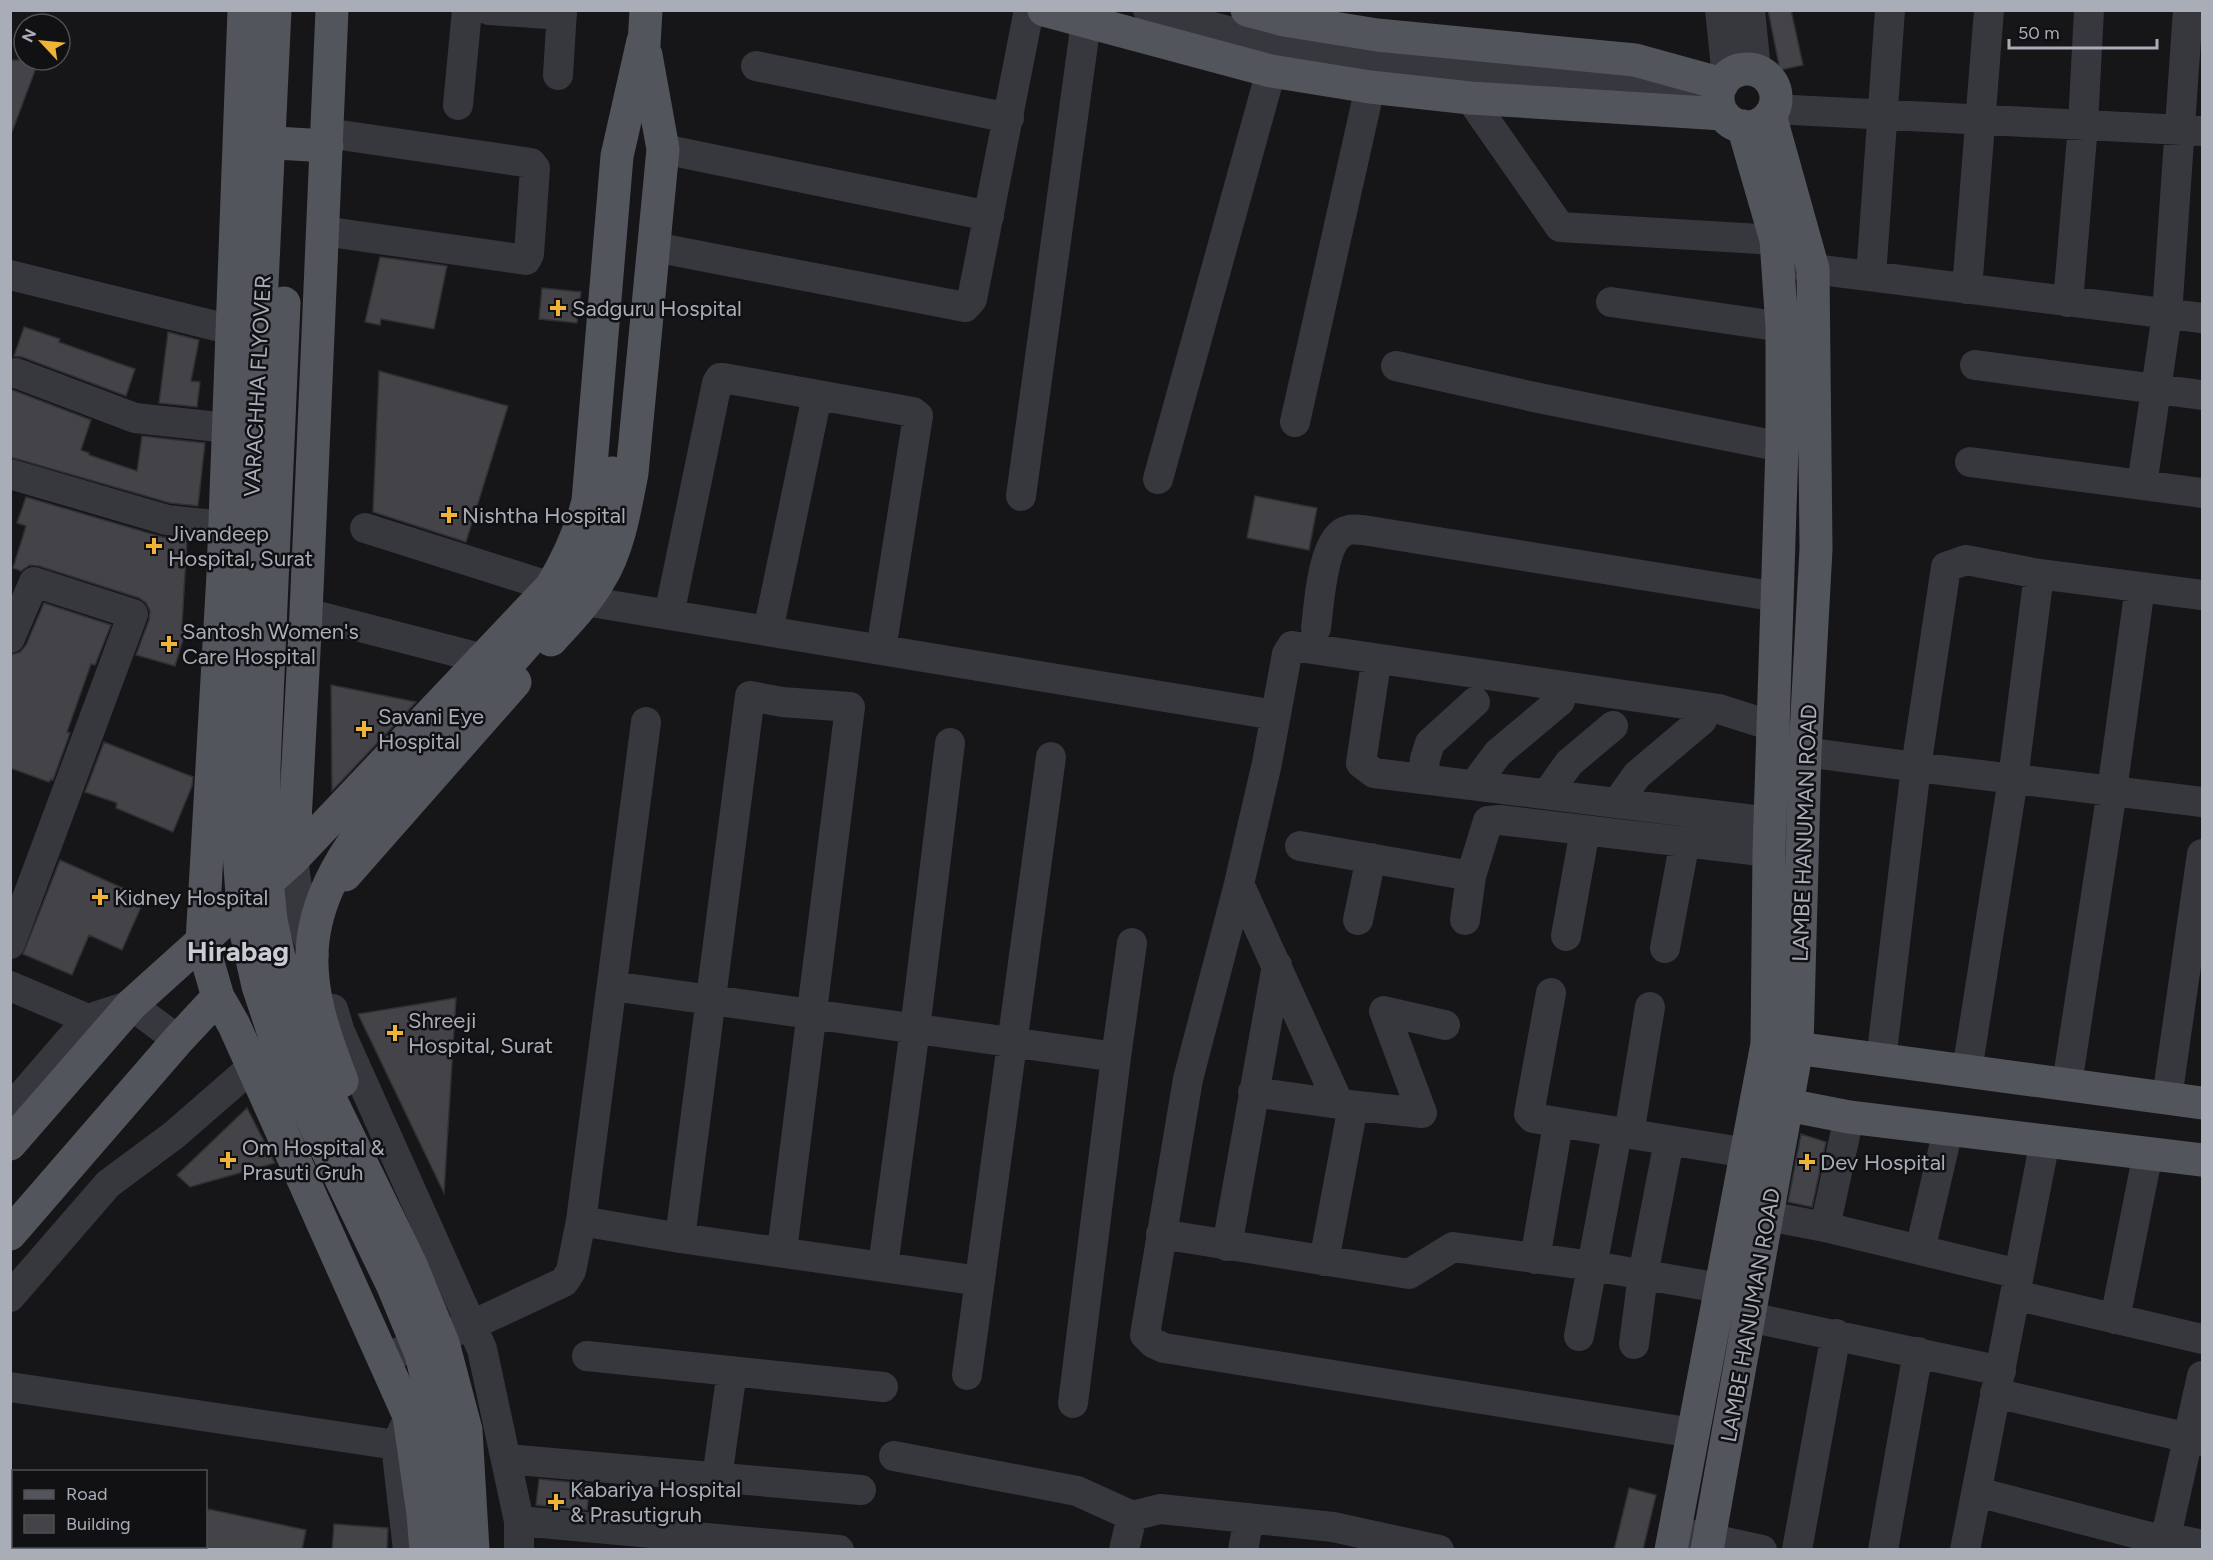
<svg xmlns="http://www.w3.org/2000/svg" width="2213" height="1560" viewBox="0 0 2213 1560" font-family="Figtree,sans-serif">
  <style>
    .building { fill: #434348; stroke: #303034; stroke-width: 1.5 }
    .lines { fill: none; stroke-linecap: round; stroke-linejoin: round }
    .minor { stroke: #37383d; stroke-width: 30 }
    .major { stroke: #53555c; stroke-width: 33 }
    .major-bridge { stroke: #53555c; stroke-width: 33 }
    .poi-dot { fill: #eeb339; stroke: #111113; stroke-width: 2 }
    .labels { text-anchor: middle; stroke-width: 5; stroke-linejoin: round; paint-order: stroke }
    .poi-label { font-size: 22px; fill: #a9adb8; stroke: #111113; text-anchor: start }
    .street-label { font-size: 22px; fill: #a9adb8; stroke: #111113 }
    .district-label { font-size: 28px; font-weight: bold; fill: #c9ccd4; stroke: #111113 }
  </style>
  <rect width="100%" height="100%" fill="#161618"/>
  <path class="building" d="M1768,10H1791L1803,65L1780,70Z
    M10,60H39L12,132H10Z
    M380,257L447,266L434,329L381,319L380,325L365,322Z
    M542,288L581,292L577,323L539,319Z
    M24,327L60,339L59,342L135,369L126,396L22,357L14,356Z
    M168,332L199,340L191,381L200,382L197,407L159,403Z
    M379,371L508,406L466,542L373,512Z
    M10,389L91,420L81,450L89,453V455L137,471L142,436L205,443L198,506L170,503L10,457Z
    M1255,496L1317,508L1309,550L1247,538Z
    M26,497L162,537L187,539L182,626L187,627L175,666L136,655L149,620L150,611L146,603L139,598L39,566L30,565L21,571L13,568L26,526L17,523Z
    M44,603L111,625L95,665L91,664L67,732L70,733L53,780L51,779L49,782L10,768V655L20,652L26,645Z
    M331,685L416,702L332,791Z
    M104,742L193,777L192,786L173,832L116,808L117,803L85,792Z
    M60,860L145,898L122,950L89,935L72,975L23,954Z
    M456,998L444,1193L358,1014Z
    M247,1108L275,1163L190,1187L177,1175Z
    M1801,1134L1826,1142L1812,1207L1788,1202Z
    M539,1479L590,1484L587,1510L536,1505Z
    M1629,1488L1656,1495L1643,1550H1614Z
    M208,1509L306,1530L302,1550H206V1519Z
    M334,1524L388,1528L387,1550H332Z"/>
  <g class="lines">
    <path class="minor" d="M489,10L562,15
      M1148,10L1278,44L1375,60L1471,70L1634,83L1718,99
      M1720,10L1727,77
      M1750,10L1756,70
      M756,66L1009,118
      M558,75L562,10
      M1470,98L1560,227L1776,240
      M458,105L467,10
      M1774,109L2202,131
      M663,149L989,216
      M323,231L526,260L529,254L535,168L531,163L327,133
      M654,247L965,307L972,299L1029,10
      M1790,262L1813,269L2202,318
      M10,275L232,330
      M1871,276L1890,10
      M1967,289L1989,10
      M1611,302L1782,327
      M2068,302L2083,125L2089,10
      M1975,365L2202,395
      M1396,366L1534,397L1782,447
      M16,373L135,418L228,428
      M1295,422L1370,87
      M1970,462L2202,493
      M10,474L167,520L224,526
      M1158,479L1271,71
      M2142,485L2167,314L2188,10
      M1021,496L1086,22
      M365,528L551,587L585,601L1275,715
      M306,613L484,659
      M669,615L717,383L720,378H723L913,412L918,416L881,650
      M1316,628C1319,606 1322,535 1349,530C1353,529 1359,530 1363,530L1778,597
      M768,631L817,396
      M10,638L34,582L133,614L10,944
      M1374,676L1361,763L1374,773L1770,822
      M1423,779L1425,759L1430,743L1475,702
      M1474,785L1498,753L1560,701
      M1547,794L1569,763L1613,726
      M1617,803L1637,775L1702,720
      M1300,846L1471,876
      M293,859L302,922L314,955
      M1239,884L1339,1104
      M1358,920L1371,858
      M1465,920L1471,876L1488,821L1500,820L1769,852
      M1566,936L1585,830
      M1665,948L1685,841
      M10,986L88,1019
      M612,986L1116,1057
      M1551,993L1529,1114L1533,1118L1747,1153
      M333,1009L340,1032L482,1349L519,1521V1550
      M1881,1060L1916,767L1946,567L1966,560L2039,574L2202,595
      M1967,1071L2013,779L2039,574
      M2067,1084L2112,791L2140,587
      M1253,1092L1339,1104L1422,1113L1384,1011L1445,1025
      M2167,1098L2202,854
      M10,1109L88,1019L131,1005L178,1040
      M1629,1134L1650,1007
      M1767,1216L1825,1227L2019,1274
      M581,1221L680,1238L980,1281
      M1825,1227L1849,1117
      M1161,1234L1409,1274L1453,1247L1593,1266L1720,1288
      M680,1238L750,696L782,702L850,707L782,1251
      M1227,1246L1277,965
      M1920,1250L1948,1130
      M1535,1259L1558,1124
      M1324,1261L1353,1106
      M883,1266L915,1029L950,743
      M2015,1295L2202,1339
      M10,1297L108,1184L174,1135L252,1067
      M1749,1317L2001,1371
      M2115,1319L2148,1153
      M1579,1336L1617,1133
      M1634,1344L1643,1275L1669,1141
      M587,1356L883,1387
      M383,1358L472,1325L564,1282L571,1271L581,1221L646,722
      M967,1375L1051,757
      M10,1387L396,1445
      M1995,1393L2202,1441
      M1073,1403L1116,1057L1132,943
      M405,1426L396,1445L408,1550
      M1693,1433L1164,1348L1153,1343L1145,1335L1188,1079L1239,884L1267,763L1287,654L1292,646L1719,709L1772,726L1805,752L1916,767L2202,802
      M894,1456L1077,1491L1132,1516
      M506,1459L861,1490
      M717,1478L732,1371
      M1977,1492L2165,1541
      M519,1521L839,1550
      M1675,1531L1762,1550
      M2166,1537L2202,1545
      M1124,1550L1132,1516L1160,1509L1333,1527L1439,1550
      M1243,1550L1249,1518
      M1797,1550L1836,1334
      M1883,1550L1918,1352
      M1965,1550L2045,1141
      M2163,1550L2202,1376"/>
    <path class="major" d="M244,10L223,574L202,942L218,997L234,1025L409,1416L423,1514L426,1550
      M1044,10L1271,71L1370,87L1470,98L1723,114
      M1247,10L1284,20L1377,35L1635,60L1722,84
      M643,63L646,10
      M1718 98a29 29 0 1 1 58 0a29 29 0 1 1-58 0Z
      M242,141L327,146
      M551,640C568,621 587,602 600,579C619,548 625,509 632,473L663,149L646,55
      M293,859L306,613L332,10
      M345,875L515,682
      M1774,1045L2202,1103
      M1767,1101L1849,1117L2202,1160
      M10,1144L131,1005L293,859L551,587C568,559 580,533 588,501L617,156L643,41
      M10,1234L178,1040L218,997
      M1671,1550L1767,1044L1769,852L1782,447V327L1776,240L1743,126
      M1707,1550L1797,1048L1805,752L1816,549L1813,269L1770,115"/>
    <path class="major-bridge" d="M275,10L239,770V852L241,881L245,928L258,986L281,1055L392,1284L421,1354L441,1437L448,1550
      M284,303L264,768V853L271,920L284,980L303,1043L411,1265L443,1343L466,1430L473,1550
      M342,1081C325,1037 307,989 313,940C323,858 392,796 444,737C485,691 526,644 567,597C596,554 606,524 612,473"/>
  </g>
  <g class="poi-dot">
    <path d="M555 299h6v6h6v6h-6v6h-6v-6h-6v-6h6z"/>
    <path d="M446 506h6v6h6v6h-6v6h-6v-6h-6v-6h6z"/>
    <path d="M151 537h6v6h6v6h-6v6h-6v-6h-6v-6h6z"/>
    <path d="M166 635h6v6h6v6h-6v6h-6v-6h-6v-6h6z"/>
    <path d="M361 720h6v6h6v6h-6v6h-6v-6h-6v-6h6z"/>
    <path d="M97 888h6v6h6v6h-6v6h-6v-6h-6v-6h6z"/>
    <path d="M392 1024h6v6h6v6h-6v6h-6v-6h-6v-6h6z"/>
    <path d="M225 1151h6v6h6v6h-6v6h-6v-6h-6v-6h6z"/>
    <path d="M1804 1153h6v6h6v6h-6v6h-6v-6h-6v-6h6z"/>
    <path d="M553 1493h6v6h6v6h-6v6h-6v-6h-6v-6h6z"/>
  </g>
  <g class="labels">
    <g class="poi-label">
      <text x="572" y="316">Sadguru Hospital</text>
      <text x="462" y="523">Nishtha Hospital</text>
      <text x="168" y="541">Jivandeep<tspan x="168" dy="25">Hospital, Surat</tspan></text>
      <text x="182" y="639">Santosh Women's<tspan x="182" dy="25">Care Hospital</tspan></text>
      <text x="378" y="724">Savani Eye<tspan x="378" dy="25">Hospital</tspan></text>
      <text x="114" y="905">Kidney Hospital</text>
      <text x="408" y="1028">Shreeji<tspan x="408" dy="25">Hospital, Surat</tspan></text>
      <text x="242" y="1155">Om Hospital &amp;<tspan x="242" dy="25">Prasuti Gruh</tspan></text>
      <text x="1820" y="1170">Dev Hospital</text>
      <text x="570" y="1497">Kabariya Hospital<tspan x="570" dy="25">&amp; Prasutigruh</tspan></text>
    </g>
    <g class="street-label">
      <text transform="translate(257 386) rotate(-87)" y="8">VARACHHA FLYOVER</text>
      <text transform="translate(1804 833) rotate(-88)" y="8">LAMBE HANUMAN ROAD</text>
      <text transform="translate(1750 1315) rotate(-80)" y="8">LAMBE HANUMAN ROAD</text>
    </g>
    <g class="district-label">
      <text x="238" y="961">Hirabag</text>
    </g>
  </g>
  <rect width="2213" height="1560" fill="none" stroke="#a9adb8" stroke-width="24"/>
  <rect x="12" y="1470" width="195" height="78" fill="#111113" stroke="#4e4f55" stroke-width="1.5"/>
  <rect x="24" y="1490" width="30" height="9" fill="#53555c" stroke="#4e4f55" stroke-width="1.5"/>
  <text x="66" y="1500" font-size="18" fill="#a9adb8">Road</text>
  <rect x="24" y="1515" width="30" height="18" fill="#434348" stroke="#4e4f55" stroke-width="1.5"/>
  <text x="66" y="1530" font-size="18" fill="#a9adb8">Building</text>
  <g transform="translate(42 42) rotate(296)"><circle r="28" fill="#111113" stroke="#4e4f55" stroke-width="1.5"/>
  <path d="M0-4.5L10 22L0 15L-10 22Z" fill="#eeb339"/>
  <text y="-9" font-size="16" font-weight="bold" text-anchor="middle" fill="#a9adb8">N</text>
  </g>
  <path d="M2009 39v9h148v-9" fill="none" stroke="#a9adb8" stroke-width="3"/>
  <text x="2018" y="39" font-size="18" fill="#a9adb8" stroke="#111113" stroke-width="4.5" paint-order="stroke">50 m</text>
</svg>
